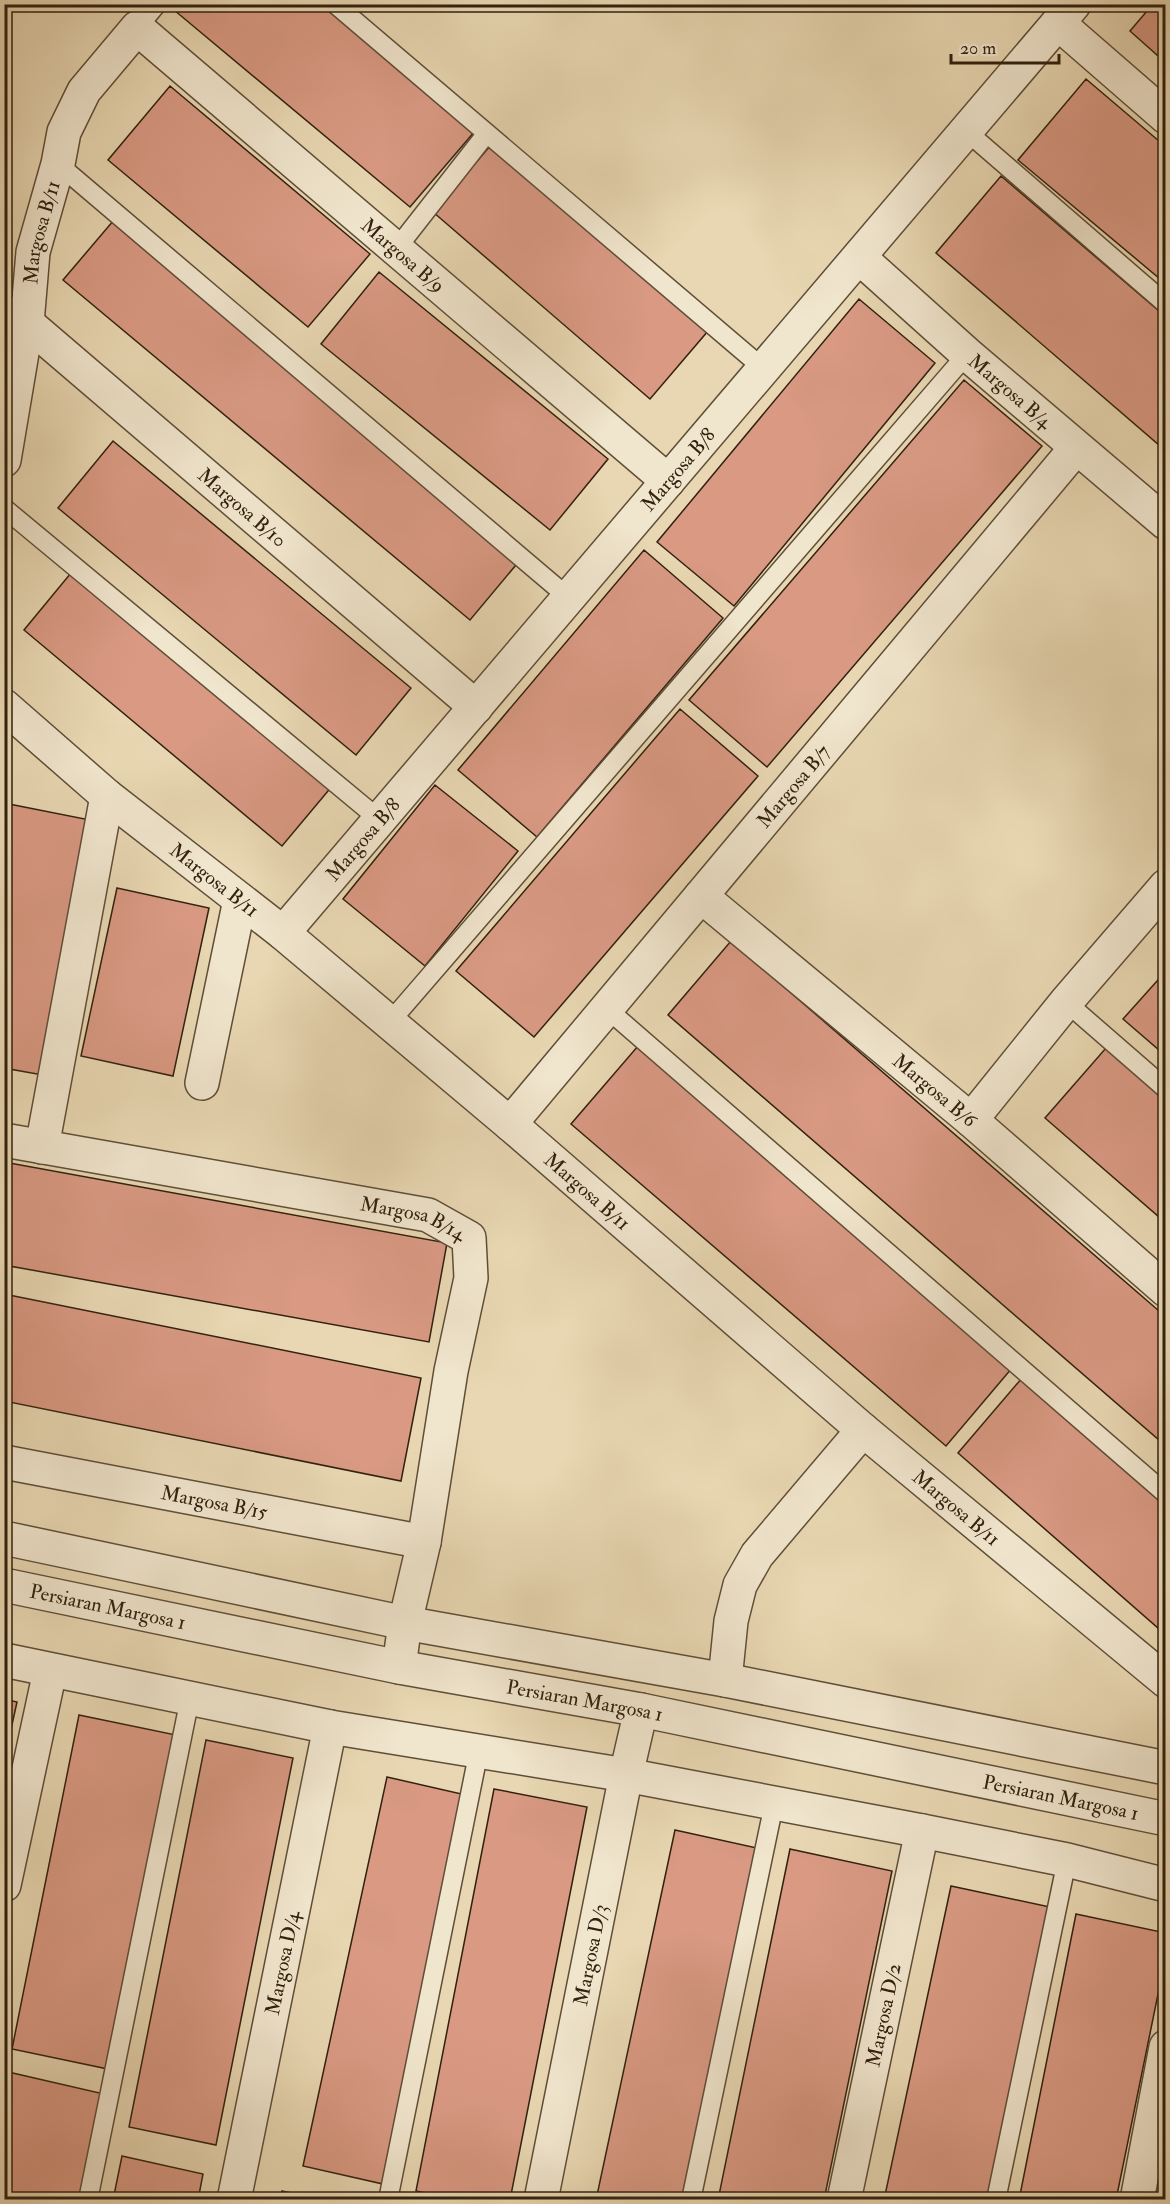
<svg xmlns="http://www.w3.org/2000/svg" width="1170" height="2204" viewBox="0 0 1170 2204" font-family="'IM FELL Double Pica',serif">
  <style>
    .building { fill: #d99983; stroke: #31210f; stroke-width: 1.5 }
    .lines { fill: none; stroke-linecap: round; stroke-linejoin: round }
    .service-casing { stroke: #5f4e38; stroke-width: 21 }
    .minor-casing { stroke: #5f4e38; stroke-width: 36 }
    .tertiary-casing { stroke: #5f4e38; stroke-width: 36 }
    .service { stroke: #f0e5cd; stroke-width: 18 }
    .minor { stroke: #f0e5cd; stroke-width: 33 }
    .tertiary { stroke: #f0e5cd; stroke-width: 33 }
    .labels { text-anchor: middle; stroke-width: 5; stroke-linejoin: round; paint-order: stroke }
    .street-label { font-size: 20px; fill: #31210f; stroke: #f0e5cd }
  </style>
  <rect width="100%" height="100%" fill="#e8d7b2"/>
  <filter id="stains"><feTurbulence type="fractalNoise" baseFrequency=".00333" numOctaves="4"/><feColorMatrix values="0 0 0 0 .2 0 0 0 0 .09 0 0 0 0 .02 0 0 0 .5 -.17"/></filter>
  <radialGradient id="worn" r=".72"><stop offset=".6" stop-color="#630" stop-opacity="0"/><stop offset="1" stop-color="#630" stop-opacity=".3"/></radialGradient>
  <path class="building" d="M179,4H323L475,131L410,207L174,10Z
    M1153,4H1166V63L1130,31Z
    M1086,79L1166,147V284L1018,160Z
    M170,86L370,254L308,327L108,160Z
    M491,145L708,331L650,399L433,212Z
    M1001,176L1166,317V451L936,253Z
    M119,214L526,553L470,620L63,280Z
    M379,272L608,459L550,530L321,344Z
    M859,299L935,363L734,606L657,542Z
    M964,380L1042,446L767,767L689,700Z
    M113,441L411,688L356,755L58,508Z
    M644,550L723,618L537,837L458,770Z
    M80,562L338,779L282,846L24,630Z
    M680,709L758,776L534,1037L456,971Z
    M435,785L518,851L425,966L343,899Z
    M4,803L95,821L48,1076L4,1068Z
    M117,888L209,908L173,1076L81,1056Z
    M731,941L1166,1317V1446L668,1015Z
    M1166,971V1056L1123,1019Z
    M638,1046L1012,1368L946,1446L571,1124Z
    M1106,1048L1166,1099V1223L1045,1118Z
    M4,1162L447,1243L429,1342L4,1265Z
    M4,1294L421,1378L401,1481L4,1401Z
    M1022,1378L1166,1504V1635L958,1453Z
    M4,1699L17,1702L4,1761Z
    M79,1715L176,1735L108,2069L12,2049Z
    M206,1740L293,1758L216,2145L129,2127Z
    M387,1777L466,1795L383,2184L303,2166Z
    M494,1789L587,1807L510,2200H458L416,2191Z
    M675,1830L757,1848L683,2200H596Z
    M790,1849L892,1871L824,2200H718Z
    M951,1886L1050,1907L987,2200H884Z
    M1076,1914L1166,1933V1955L1116,2200H1019Z
    M4,2071L104,2094L81,2200H4Z
    M122,2156L203,2174L198,2200H113Z
    M282,2191L323,2200H280Z"/>
  <g class="lines">
    <defs>
      <path id="service" d="M335,4L764,369
        M137,28L157,4
        M965,130L1166,304
        M58,164L569,598
        M397,248L487,133
        M4,508L380,820
        M1066,1002L1166,1089
        M606,1008L1166,1494
        M389,1023L967,354
        M88,2200L190,1698
        M388,2200L479,1750
        M691,2200L774,1804
        M996,2200L1067,1860"/>
      <g id="minor">
        <path d="M1058,23L1166,117"/>
        <path id="s1" d="M859,257L967,354L1166,523"/>
        <path id="s2" d="M4,312L27,323L476,707"/>
        <path id="s3" d="M4,460L27,323L33,252L58,164L64,132L84,91L137,28L668,481"/>
        <path id="s4" d="M4,706L107,796L283,933L510,1124L863,1430L1166,1681"/>
        <path id="s5" d="M701,896L971,1120L1166,1290"/>
        <path id="s6" d="M283,933L1074,4"/>
        <path d="M202,1083L240,900"/>
        <path d="M971,1120L1066,1002L1166,886"/>
        <path id="s7" d="M510,1124L1076,448"/>
        <path id="s8" d="M4,1140L428,1215L469,1238L471,1278L451,1371L424,1542L405,1623L399,1667"/>
        <path d="M42,1147L107,796"/>
        <path id="s9" d="M4,1462L424,1542"/>
        <path d="M4,1660L330,1727L626,1775L922,1831L1067,1860L1166,1885"/>
        <path d="M725,1680L731,1621L740,1585L757,1555L863,1430"/>
        <path d="M4,1885L50,1671"/>
        <path id="s10" d="M234,2200L330,1727"/>
        <path id="s11" d="M541,2200L626,1775L641,1710"/>
        <path id="s12" d="M844,2200L922,1831"/>
        <path d="M1137,2200L1166,2047"/>
      </g>
      <g id="tertiary">
        <path d="M4,1538L405,1623L725,1680L1166,1768"/>
        <path id="s13" d="M4,1585L399,1667L641,1710L1166,1819"/>
      </g>
    </defs>
    <use href="#service" class="service-casing"/>
    <use href="#minor" class="minor-casing"/>
    <use href="#tertiary" class="tertiary-casing"/>
    <use href="#service" class="service"/>
    <use href="#minor" class="minor"/>
    <use href="#tertiary" class="tertiary"/>
  </g>
  <g class="labels">
    <g class="street-label">
      <text dy="7" stroke="none"><textPath href="#s3" startOffset="231">Margosa B/11</textPath></text>
      <text dy="7" stroke="none"><textPath href="#s3" startOffset="812">Margosa B/9</textPath></text>
      <text dy="7" stroke="none"><textPath href="#s1" startOffset="202">Margosa B/4</textPath></text>
      <text dy="7" stroke="none"><textPath href="#s6" startOffset="609">Margosa B/8</textPath></text>
      <text dy="7" stroke="none"><textPath href="#s2" startOffset="309">Margosa B/10</textPath></text>
      <text dy="7" stroke="none"><textPath href="#s7" startOffset="441">Margosa B/7</textPath></text>
      <text dy="7" stroke="none"><textPath href="#s6" startOffset="123">Margosa B/8</textPath></text>
      <text dy="7" stroke="none"><textPath href="#s4" startOffset="273">Margosa B/11</textPath></text>
      <text dy="7" stroke="none"><textPath href="#s5" startOffset="304">Margosa B/6</textPath></text>
      <text dy="7" stroke="none"><textPath href="#s4" startOffset="759">Margosa B/11</textPath></text>
      <text dy="7" stroke="none"><textPath href="#s8" startOffset="417">Margosa B/14</textPath></text>
      <text dy="7" stroke="none"><textPath href="#s9" startOffset="214">Margosa B/15</textPath></text>
      <text dy="7" stroke="none"><textPath href="#s4" startOffset="1245">Margosa B/11</textPath></text>
      <text dy="7" stroke="none"><textPath href="#s13" startOffset="106">Persiaran Margosa 1</textPath></text>
      <text dy="7" stroke="none"><textPath href="#s13" startOffset="592">Persiaran Margosa 1</textPath></text>
      <text dy="7" stroke="none"><textPath href="#s13" startOffset="1078">Persiaran Margosa 1</textPath></text>
      <text dy="7" stroke="none"><textPath href="#s11" startOffset="250">Margosa D/3</textPath></text>
      <text dy="7" stroke="none"><textPath href="#s10" startOffset="242">Margosa D/4</textPath></text>
      <text dy="7" stroke="none"><textPath href="#s12" startOffset="189">Margosa D/2</textPath></text>
    </g>
  </g>
  <rect width="1170" height="2204" fill="none" stroke="#e8d7b2" stroke-width="24"/>
  <rect x="6" y="6" width="1158" height="2192" fill="none" stroke="#31210f" stroke-width="3"/>
  <rect x="12" y="12" width="1146" height="2180" fill="none" stroke="#31210f" stroke-width="1.5"/>
  <path d="M951 54v9h108v-9" fill="none" stroke="#31210f" stroke-width="3"/>
  <text x="960" y="54" font-size="18" fill="#31210f" stroke="#f0e5cd" stroke-width="4.5" paint-order="stroke">20 m</text>
  <rect width="100%" height="100%" filter="url(#stains)"/>
  <rect width="100%" height="100%" fill="url(#worn)"/>
</svg>
